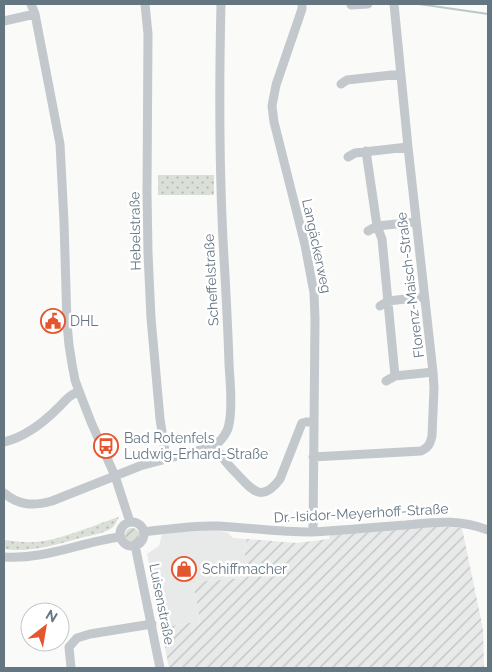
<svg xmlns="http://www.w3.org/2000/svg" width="492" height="672" viewBox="0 0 492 672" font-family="Raleway,sans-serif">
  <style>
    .built { fill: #e8e9e9 }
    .industrial { fill: url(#industrial-furrows) }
    .grass { fill: url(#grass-dots) }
    .garden { fill: url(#garden-furrows) }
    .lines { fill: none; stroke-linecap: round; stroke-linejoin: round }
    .stream { stroke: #bbc7cb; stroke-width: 2 }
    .minor { stroke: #c3c8cc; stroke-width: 9 }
    .labels { text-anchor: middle; stroke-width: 5; stroke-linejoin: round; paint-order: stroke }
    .street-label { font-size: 14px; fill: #657683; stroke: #fff }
    .poi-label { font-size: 14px; fill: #657683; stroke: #fff; text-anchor: start }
  </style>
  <defs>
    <pattern id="industrial-furrows" width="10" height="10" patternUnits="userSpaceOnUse" patternTransform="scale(1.25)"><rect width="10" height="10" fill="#e8e9e9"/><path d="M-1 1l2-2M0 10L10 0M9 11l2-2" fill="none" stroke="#c0c1c2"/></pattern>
    <pattern id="grass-dots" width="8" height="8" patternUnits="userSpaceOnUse" patternTransform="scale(1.25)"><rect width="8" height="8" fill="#dadfd7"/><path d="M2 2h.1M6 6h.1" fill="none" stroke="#b4b9b4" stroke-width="1.8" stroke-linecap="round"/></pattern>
    <pattern id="garden-furrows" width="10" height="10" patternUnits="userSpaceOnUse" patternTransform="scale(1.25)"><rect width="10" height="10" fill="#dadfd7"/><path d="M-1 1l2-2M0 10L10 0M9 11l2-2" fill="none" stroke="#b4b9b4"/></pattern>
  </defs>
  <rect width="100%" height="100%" fill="#fafaf8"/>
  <path class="built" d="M201,530H218L228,533L233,538L247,539L244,548L247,578L193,582L200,621L161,628L147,554L159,546L162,534Z"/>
  <path class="industrial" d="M438,526L462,528L483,629L484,668H169L161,628L200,621L193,582L247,578L244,548L247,539L297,543L329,539L330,535Z"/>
  <path class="grass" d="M158,175H214V195H158Z
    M119,517C117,520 116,524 113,527C106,533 93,535 84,537C58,544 31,553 4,549V540C14,541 25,543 35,542C61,540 94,525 119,517Z"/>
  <path class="garden" d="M125 535a7 7 0 1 1 14 0a7 7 0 1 1-14 0Z"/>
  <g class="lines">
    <path class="stream" d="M419,4L488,14"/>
    <path class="minor" d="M31,4L35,14L60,144L64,222L67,324L69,345L72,364L75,380L79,391L91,422L115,476L130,522
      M145,4L148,34L147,192L148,253L151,318L160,419L166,458
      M302,4V9L276,85L272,106L274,122L305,245L314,293L315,319L313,532
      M351,5L368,4
      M4,21L35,14
      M341,84L347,80L401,74
      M366,151L377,226L382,239L395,376
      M348,157L355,153L408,147
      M368,231L377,226L416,222
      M380,306L388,301L424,297
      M386,381L395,376L433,372
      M4,442C25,437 43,423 58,408C67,399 67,397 79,391
      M215,446C221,457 228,465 237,474C253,491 262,503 280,479L302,423L306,422H313
      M313,457L421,451C429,447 430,444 432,436L434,388L433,372L408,147L394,4
      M4,493C19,506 34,506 52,501L140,466L215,446C221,440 228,433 229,424C233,406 230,382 229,364C228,328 226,293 224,258C219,173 219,89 221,4
      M120 534a12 12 0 1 1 24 0a12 12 0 1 1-24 0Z
      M143,532C169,529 194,525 219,526C250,528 280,532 311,532C342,531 374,527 406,525C437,522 458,519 488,530
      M135,545L160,668
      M4,557C44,560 81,542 120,537
      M71,668L69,647L77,638L90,634L152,624"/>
  </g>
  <defs>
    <symbol id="civic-ring" viewBox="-11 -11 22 22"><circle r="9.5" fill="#fff" stroke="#e4572e" stroke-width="1.5"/><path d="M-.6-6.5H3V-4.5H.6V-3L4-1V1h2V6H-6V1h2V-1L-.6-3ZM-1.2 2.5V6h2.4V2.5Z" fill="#e4572e"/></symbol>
    <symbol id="bus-ring" viewBox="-11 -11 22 22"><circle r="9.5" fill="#fff" stroke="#e4572e" stroke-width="1.5"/><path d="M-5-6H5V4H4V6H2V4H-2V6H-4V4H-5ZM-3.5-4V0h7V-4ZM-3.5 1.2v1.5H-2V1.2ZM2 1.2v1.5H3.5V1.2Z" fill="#e4572e"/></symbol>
    <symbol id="shop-ring" viewBox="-11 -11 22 22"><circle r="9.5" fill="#fff" stroke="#e4572e" stroke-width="1.5"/><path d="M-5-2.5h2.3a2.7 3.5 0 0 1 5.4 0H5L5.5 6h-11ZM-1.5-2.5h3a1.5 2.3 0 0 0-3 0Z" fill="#e4572e"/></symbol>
  </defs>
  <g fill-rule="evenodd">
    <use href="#civic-ring" x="39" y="307" width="28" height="28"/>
    <use href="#bus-ring" x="92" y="432" width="28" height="28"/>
    <use href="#shop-ring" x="170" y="555" width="28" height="28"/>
  </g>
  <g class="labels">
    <g class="street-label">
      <text transform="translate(135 231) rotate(-91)" y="5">Hebelstraße</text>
      <text transform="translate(317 246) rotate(78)" y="5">Langäckerweg</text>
      <text transform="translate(211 280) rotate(-93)" y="5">Scheffelstraße</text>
      <text transform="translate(410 285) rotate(-97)" y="5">Florenz-Maisch-Straße</text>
      <text transform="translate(361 513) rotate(-3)" y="5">Dr.-Isidor-Meyerhoff-Straße</text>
      <text transform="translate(162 604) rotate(79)" y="5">Luisenstraße</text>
    </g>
    <g class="poi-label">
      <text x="70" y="326">DHL</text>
      <text x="124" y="443">Bad Rotenfels<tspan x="124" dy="16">Ludwig-Erhard-Straße</tspan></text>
      <text x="202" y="574">Schiffmacher</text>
    </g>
  </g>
  <rect width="492" height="672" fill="none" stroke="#657683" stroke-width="10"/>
  <g transform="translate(45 627) rotate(31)"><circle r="24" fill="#ffffff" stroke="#c1c8cd"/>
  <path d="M0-4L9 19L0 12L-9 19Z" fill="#e4572e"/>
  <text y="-8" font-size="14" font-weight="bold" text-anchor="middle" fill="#657683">N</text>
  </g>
</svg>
